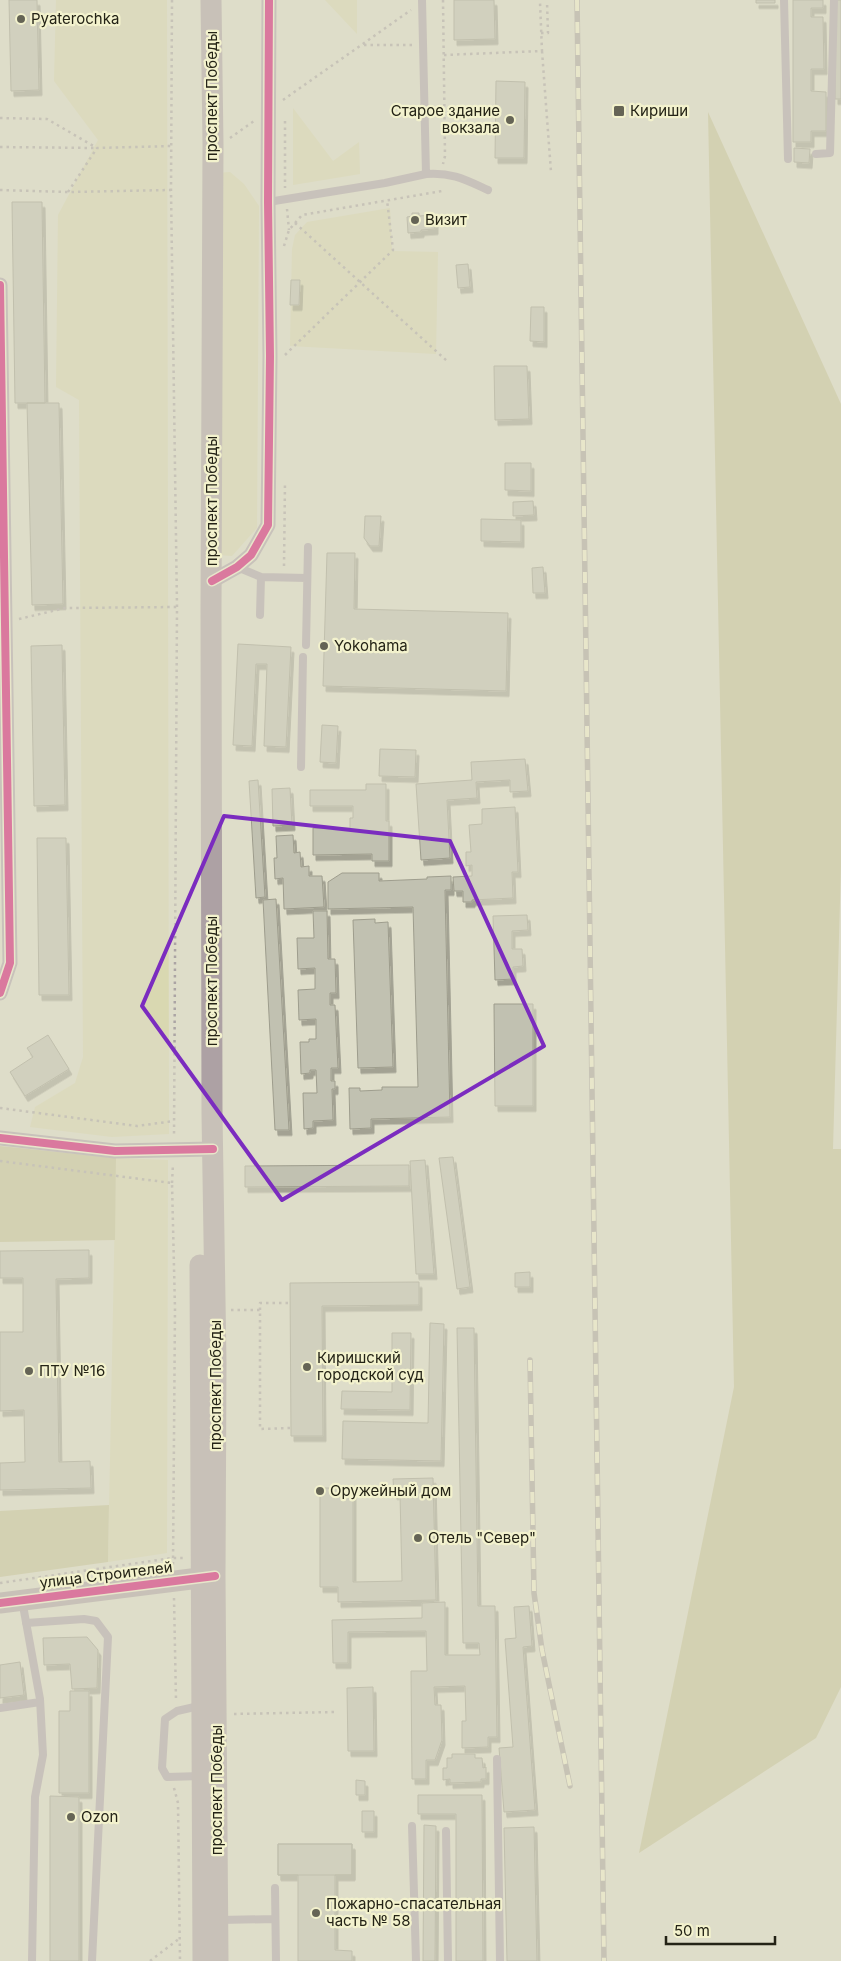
<svg xmlns="http://www.w3.org/2000/svg" width="841" height="1961" viewBox="0 0 841 1961" font-family="Inter,sans-serif">
  <style>
    .green { fill: #d9d8b1 }
    .forest { fill: #c6c397 }
    .building { fill: #c1c1b1; stroke: #9e9d8d; filter: url(#shadow) }
    .lines { fill: none; stroke-linecap: round; stroke-linejoin: round }
    .path { stroke: #aba4a4; stroke-width: 2.5; stroke-dasharray: 2.5 4; stroke-linecap: butt }
    .lane { stroke: #aea2aa; stroke-width: 8 }
    .street { stroke: #aea2aa; stroke-width: 15 }
    .secondary { stroke: #ada1a4; stroke-width: 21 }
    .rail-casing { stroke: #aaa49e; stroke-width: 5.5 }
    .rail { stroke: #f3f2cd; stroke-width: 4; stroke-dasharray: 11; stroke-linecap: butt }
    .cycleway-casing { stroke: #f3f2cd; stroke-width: 11 }
    .cycleway { stroke: #d6006c; stroke-width: 8 }
    .marked { fill: none; stroke: #7b2cbf; stroke-width: 4; stroke-linejoin: round }
    .poi-dot { fill: #656455; stroke: #f3f2cd; stroke-width: 2 }
    .labels { text-anchor: middle; stroke-width: 4.5; stroke-linejoin: round; paint-order: stroke }
    .poi-label { font-size: 15px; fill: #242316; stroke: #f3f2cd; text-anchor: start }
    .street-label { font-size: 15px; fill: #242316; stroke: #f3f2cd }
  </style>
  <defs>
    <filter id="shadow"><feDropShadow dx="3" dy="5.5" stdDeviation="0" flood-color="#0004"/></filter>
  </defs>
  <rect width="100%" height="100%" fill="#deddc9"/>
  <path class="green" d="M56,0H167L169,1134L112,1137L30,1127L35,1107L75,1083L83,1057L79,400L56,387L58,215L98,140L54,81Z
    M325,0H357V34Z
    M293,108L333,161L359,142L360,174L293,185Z
    M230,172L244,184L259,206L257,528L232,556L219,555L217,173Z
    M390,208L392,251L438,252L436,354L290,346L292,249L295,235L307,222Z
    M116,1158L168,1160L167,1553L108,1562Z"/>
  <path class="forest" d="M708,112L841,404V866L833,1149H841V1687L816,1738L639,1853L734,1387Z
    M0,1146L116,1158L115,1240L0,1242Z
    M109,1505L108,1562L0,1577V1511Z"/>
  <path class="building" d="M9,0H37L39,90L11,91Z
    M454,0H494L495,39L454,40Z
    M756,0H775V3H756Z
    M793,0H823V8H811V17H823L824,69H811V91L826,92V131H811V142H793Z
    M835,0H841V99H835Z
    M496,81L525,82L524,158H495Z
    M794,148L810,149L809,163L794,162Z
    M12,202H42L45,403H15Z
    M412,213H419V216L435,215V229L421,230V232L408,233L407,217L412,216Z
    M468,264L470,287L458,288L456,265Z
    M291,280H300L299,305H290Z
    M531,307H544V342L530,341Z
    M494,366H527L529,419L495,420Z
    M27,403H59L63,604L32,605Z
    M505,463H531V491L505,490Z
    M533,501L534,515L513,516V502Z
    M365,516H381L379,546H370L364,538Z
    M481,519L521,520V542L481,541Z
    M327,553H355L354,609L508,613L506,691L323,686Z
    M543,567L545,593H533L532,568Z
    M238,644L291,647L286,747L264,746L267,664H256L252,746L233,745Z
    M62,645L65,805L34,806L31,646Z
    M322,725L338,726L336,763L320,762Z
    M380,749L416,750L415,777L379,776Z
    M525,759L528,791L510,792V780L476,782L477,798L447,800L450,858L421,860L416,784L472,780L471,762Z
    M258,780L265,897L256,898L249,781Z
    M366,784H386V821H389V861H372V854L313,855V828H350V818H353V806H310V790H366Z
    M290,788L292,825L273,826L272,789Z
    M515,807L518,872H512L513,898L472,900V902H463V891H454L453,877L472,876V865L466,866V852H471L469,825L482,824V809Z
    M293,835L294,853L300,852L301,867L309,866V876H322L324,907L284,909L283,878L275,879L274,858H277L276,836Z
    M37,838H66L69,995H39Z
    M342,873H379V881L427,879V877L451,876V890H445L450,1117L371,1119V1128L350,1129L349,1088H360V1091L382,1090V1087H418L413,907L328,909V882Z
    M276,899L289,1130H275L263,900Z
    M313,911H327L328,959H335L336,993H330V1005H335L338,1068H331V1081H335V1089H332L333,1120L313,1121V1128L304,1129L303,1093H317L316,1070H310V1073L301,1074L300,1042H309V1039H316V1019L299,1020L298,990L315,989V968L298,969L297,938H314Z
    M527,915L528,930L512,931V949H522L523,966L513,967V979L495,980L493,916Z
    M375,919V923L388,922L393,1067L358,1068L353,920Z
    M494,1004H533V1106H495Z
    M48,1035L69,1069L25,1096L10,1072L33,1057L27,1048Z
    M453,1157L470,1287L457,1289L439,1158Z
    M425,1160L434,1274H416L410,1161Z
    M409,1165V1186L245,1187V1166Z
    M89,1250V1278L56,1279L59,1462L90,1461L91,1488L0,1490V1463L25,1462L24,1410L0,1411V1332H23V1278H0V1251Z
    M530,1272V1287H515V1273Z
    M419,1282V1305L322,1306L323,1436H291L290,1283Z
    M430,1323L444,1324L441,1461L342,1459L343,1421L428,1423Z
    M457,1328H474L478,1606H495L497,1737H488V1747L462,1748V1721H466L465,1686L434,1687L435,1705H441L442,1740L435,1760H426V1779H412L411,1671H427L426,1631L348,1632V1663H333L332,1620L422,1618V1603L445,1602V1655H480L479,1643H463Z
    M392,1333H411L410,1410L341,1409L342,1391L392,1392Z
    M433,1478L436,1600L338,1602V1587H320V1488H353V1582L402,1581L400,1494H394L393,1479Z
    M529,1606L532,1646L523,1647L535,1810L504,1812L499,1748L513,1747L505,1639L516,1638L514,1607Z
    M87,1637L98,1650L97,1688L72,1689L70,1664L44,1665L43,1638Z
    M20,1662L24,1695L0,1698V1665Z
    M373,1687L374,1751H348L347,1688Z
    M70,1691H89V1793H59V1711H70Z
    M452,1754H475V1758H482L483,1768L486,1767V1779H481V1782L450,1783V1779L443,1780V1768H447V1758H452Z
    M356,1780L365,1781V1795H356Z
    M418,1795H482L483,1961H456V1814H418Z
    M50,1796L79,1797V1961H50Z
    M362,1811H374V1832H362Z
    M424,1825L436,1826L435,1961H423Z
    M534,1827L537,1961H507L504,1828Z
    M278,1844H352V1875H335V1950L352,1951V1961H298V1875H278Z
    M278,1844H352V1875H278Z"/>
  <g class="lines">
    <path class="path" d="M172,0L171,190L177,607L174,1136
      M443,0L445,156L443,164
      M541,33H548L547,2
      M364,45H414
      M542,51L551,172
      M444,55L542,51L540,2
      M283,100L411,10
      M0,118L47,119L97,148L172,146
      M285,121V188
      M230,138L254,121
      M0,147L95,148
      M0,190L68,192L171,190
      M68,192L97,148
      M287,209L289,230
      M295,223L447,361
      M284,246L289,230L302,215L442,191
      M285,355L393,250L387,200
      M284,566L285,482
      M19,619L65,608L177,607
      M0,1108L137,1126L174,1121
      M0,1161L172,1183L175,1309L173,1565
      M172,1183L173,1164
      M231,1310H260V1429L291,1428
      M260,1310V1303H290
      M0,1583L172,1558H184
      M174,1598L176,1700
      M234,1714L337,1712
      M174,1788L178,1803L180,1961
      M150,1961L180,1938"/>
    <path class="lane" d="M784,0L788,159
      M816,154L830,153L834,0
      M426,174C452,172 466,180 488,190
      M268,202L385,183L426,174L422,0
      M237,567L261,577L307,578
      M260,615L261,577
      M306,645L308,547
      M301,767L303,657
      M22,1600L40,1699L43,1755L35,1797L32,1961
      M26,1623L84,1619L96,1621L108,1637L92,1961
      M199,1706L177,1711L165,1719L162,1768L167,1777L201,1776
      M0,1708L40,1702
      M497,1759L500,1961
      M412,1826L416,1961
      M446,1831L448,1961
      M275,1888L276,1961
      M220,1920L275,1919"/>
    <path class="street" d="M0,285L10,963L0,993
      M212,581L237,567L251,555L268,525L270,356L268,202L269,0
      M0,1138L115,1151L213,1149"/>
    <path class="secondary" d="M211,0L213,144L211,609L212,1114L216,1362L215,1576L218,1961
      M200,1265L203,1961
      M0,1603L215,1576"/>
    <defs>
      <path id="rail" d="M577,0L604,1961
        M530,1360L534,1593L542,1650L570,1786"/>
    </defs>
    <use href="#rail" class="rail-casing"/>
    <use href="#rail" class="rail"/>
    <defs>
      <path id="cycleway" d="M0,285L10,963L0,993
        M212,581L237,567L251,555L268,525L270,356L268,202L269,0
        M0,1138L115,1151L213,1149
        M0,1603L215,1576"/>
    </defs>
    <use href="#cycleway" class="cycleway-casing"/>
    <use href="#cycleway" class="cycleway"/>
  </g>
  <path d="M0 0H841V1961H0ZM224,816L450,841L544,1046L282,1200L142,1006Z" fill="#deddc9" fill-opacity=".55" fill-rule="evenodd"/>
  <path class="marked" d="M224,816L450,841L544,1046L282,1200L142,1006Z"/>
  <g class="poi-dot">
    <circle cx="21" cy="19" r="5"/>
    <rect x="613" y="105" width="12" height="12" rx="2.5"/>
    <circle cx="510" cy="120" r="5"/>
    <circle cx="415" cy="220" r="5"/>
    <circle cx="324" cy="646" r="5"/>
    <circle cx="307" cy="1367" r="5"/>
    <circle cx="29" cy="1371" r="5"/>
    <circle cx="320" cy="1491" r="5"/>
    <circle cx="418" cy="1538" r="5"/>
    <circle cx="71" cy="1817" r="5"/>
    <circle cx="316" cy="1913" r="5"/>
  </g>
  <g class="labels">
    <g class="poi-label">
      <text x="31" y="24">Pyaterochka</text>
      <text x="500" y="116" text-anchor="end">Старое здание<tspan x="500" dy="17">вокзала</tspan></text>
      <text x="630" y="116">Кириши</text>
      <text x="425" y="225">Визит</text>
      <text x="334" y="651">Yokohama</text>
      <text x="317" y="1363">Киришский<tspan x="317" dy="17">городской суд</tspan></text>
      <text x="39" y="1376">ПТУ №16</text>
      <text x="330" y="1496">Оружейный дом</text>
      <text x="428" y="1543">Отель "Север"</text>
      <text x="81" y="1822">Ozon</text>
      <text x="326" y="1909">Пожарно-спасательная<tspan x="326" dy="17">часть № 58</tspan></text>
    </g>
    <g class="street-label">
      <text transform="translate(212 96) rotate(-90)" y="5">проспект Победы</text>
      <text transform="translate(212 501) rotate(-90)" y="5">проспект Победы</text>
      <text transform="translate(212 981) rotate(-90)" y="5">проспект Победы</text>
      <text transform="translate(216 1385) rotate(-90)" y="5">проспект Победы</text>
      <text transform="translate(106 1575) rotate(-7)" y="5">улица Строителей</text>
      <text transform="translate(217 1790) rotate(-90)" y="5">проспект Победы</text>
    </g>
  </g>
  <path d="M666 1936v8h109v-8" fill="none" stroke="#242316" stroke-width="2.5"/>
  <text x="674" y="1936" font-size="15" fill="#242316" stroke="#f3f2cd" stroke-width="4" paint-order="stroke">50 m</text>
</svg>
